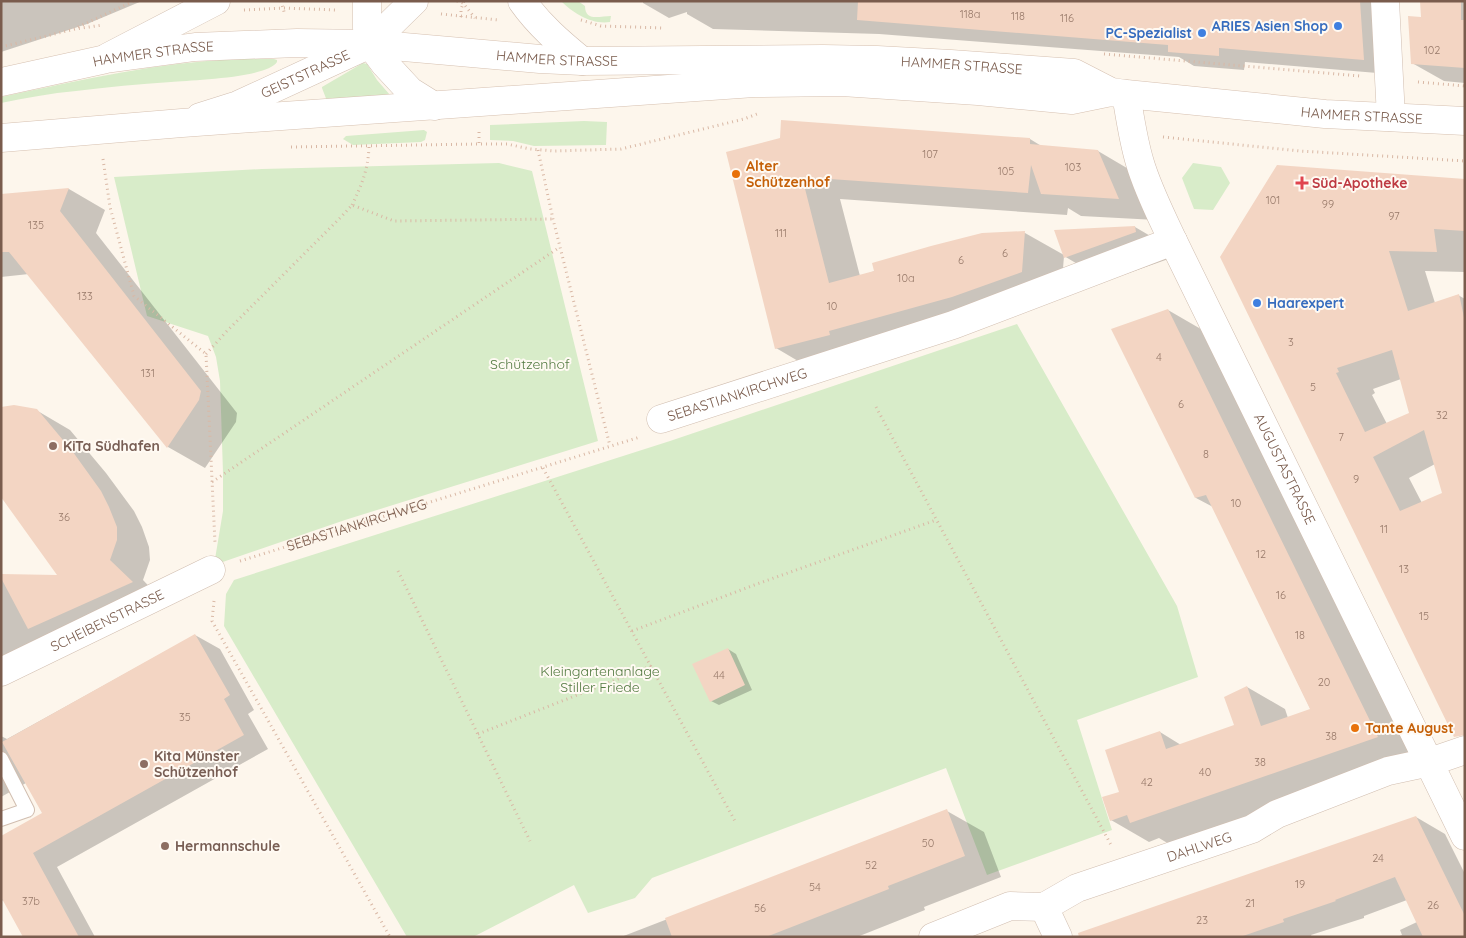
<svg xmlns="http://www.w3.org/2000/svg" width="1466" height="938" viewBox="0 0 1466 938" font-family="Quicksand,sans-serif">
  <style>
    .green { fill: #d8ecc9 }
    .shadow { fill: #0003; fill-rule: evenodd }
    .building { fill: #f3d5c3; fill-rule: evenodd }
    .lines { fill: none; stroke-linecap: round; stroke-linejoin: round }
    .service-casing { stroke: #d1beb0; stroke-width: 16 }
    .minor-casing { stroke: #d1beb0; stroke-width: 29 }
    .tertiary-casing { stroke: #d1beb0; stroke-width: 29 }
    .secondary-casing { stroke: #d6c0b0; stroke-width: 29 }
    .path { stroke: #d9b8a5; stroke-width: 3; stroke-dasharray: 1 4; stroke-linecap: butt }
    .service { stroke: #fff; stroke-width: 14 }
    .minor { stroke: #fff; stroke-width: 28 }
    .tertiary { stroke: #fff; stroke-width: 28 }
    .secondary { stroke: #fff; stroke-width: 28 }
    .shop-dot { fill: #3f7fe0; stroke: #fffaf3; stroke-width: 2 }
    .food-dot { fill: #e8710a; stroke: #fffaf3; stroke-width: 2 }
    .health-dot { fill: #e0444e; stroke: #fffaf3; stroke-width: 2 }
    .education-dot { fill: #8d6e63; stroke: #fffaf3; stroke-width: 2 }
    .labels { text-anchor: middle; stroke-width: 4; stroke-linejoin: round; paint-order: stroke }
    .number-label { font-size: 11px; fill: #987a6a }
    .shop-label { font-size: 14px; font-weight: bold; fill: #366cbe; stroke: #fffaf3; text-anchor: end }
    .street-label { font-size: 14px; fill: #7a5c4d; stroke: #fffaf3 }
    .food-label { font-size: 14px; font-weight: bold; fill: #c56008; stroke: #fffaf3; text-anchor: start }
    .health-label { font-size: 14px; font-weight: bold; fill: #be3a42; stroke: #fffaf3; text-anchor: start }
    .park-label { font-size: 14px; fill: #537a41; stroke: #fffaf3 }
    .education-label { font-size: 14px; font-weight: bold; fill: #785e54; stroke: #fffaf3; text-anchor: start }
  </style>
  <rect width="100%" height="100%" fill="#fdf6ec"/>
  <path class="green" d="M561,1H578L585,6C585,22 600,16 611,16L610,22C592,25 573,13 561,1Z
    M240,59H274L277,60V62C267,78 191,80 171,82C139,84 108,87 76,91C51,93 26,98 1,103V97C82,80 158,62 240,59Z
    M363,63L367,64L377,80L390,95L327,101L322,88V87Z
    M584,121L607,122L606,145L534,146L513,141L490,140V125Z
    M424,130L427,132L425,140L421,142L353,145L343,139L346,136Z
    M499,163L532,171L598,441L345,520L214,565L223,511V473L220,381L216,357L208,336L147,316L114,177L262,169Z
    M1193,163L1221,167L1230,183L1213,210L1194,209L1182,178Z
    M1017,324L1177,606L1198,677L1077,720L1112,830L987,875L946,768L652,878L635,898L588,913L574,885L473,937H407L224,626L226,594L234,580L670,441Z"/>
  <path class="shadow" d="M1,1H142L87,24L1,52Z
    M643,1H1384L1389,74L1245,62L1244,70L1194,66L1179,57L879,34L713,29L687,14V12L669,18L643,3Z
    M1421,1H1465V83L1444,81L1412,63L1423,18Z
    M1030,139L1043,147L1098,151L1137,174L1156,220L1081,216L1068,208L1067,215L840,199L860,276L982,235L1025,233L1064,255L1135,227L1176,251L1177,256L1106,281L1064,256L1061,294L815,371L776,348L728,153Z
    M1465,180V272L1425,271L1435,303L1458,295L1465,299V734L1221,257ZM1401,379L1411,414L1387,424L1372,395L1375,393L1373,389ZM1435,464L1444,494L1422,503L1409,478Z
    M69,189L105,210L96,233L237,413L236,422L205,468L168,447L29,274L1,277V196Z
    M1168,310L1206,332L1415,759L1169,844L1159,838L1149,842L1111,820L1121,793L1160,732L1181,745L1235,726L1247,687L1285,709L1288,718L1311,710L1213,507L1196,498Z
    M36,410L70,430L106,473L134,511L142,527L149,547L150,560L143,580L164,602L1,674V575L60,576Z
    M195,635L220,649L254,710L248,714L268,749L57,867L95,937H24L4,900L1,901V838L44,814L26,783L1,797V736L7,739Z
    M728,649L736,654L752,690L719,705L711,701Z
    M947,811L984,832L1001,877L924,907L925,910L857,937H621Z
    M1416,817L1445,834L1465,874V937H1397L1402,935L1400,930L1417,922L1407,900L1364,916V918L1311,935L1312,937H1103Z"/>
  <path class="building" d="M858,1H1360L1364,60L1219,48V56L1168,52V45L857,20Z
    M1420,1H1461V20H1465V68L1411,64L1408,16L1421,17Z
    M781,120L1030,138V144L1098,150L1119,199L1041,194L1031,165L1028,193L802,177L829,283L874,271L872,263L931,246L982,233L1025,231L1022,272L952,297L829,331L830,335L775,349L726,152L780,138Z
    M1277,165L1465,179V231L1434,229L1437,252L1389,251L1408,311L1459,294L1465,322V735L1454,737L1220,257ZM1392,350L1409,413L1365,432L1336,373L1339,372L1337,368ZM1424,430L1442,493L1400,511L1373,457Z
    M69,188L60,211L201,391L199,400L167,448L9,252H1V194Z
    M1135,226L1136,232L1064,258L1054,230Z
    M1168,309L1378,737L1130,823L1127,815L1110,821L1102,797L1119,792L1105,750L1160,731L1166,749L1234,725L1224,697L1247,686L1261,726L1310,709L1206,495L1195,498L1111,329Z
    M14,405L37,409L73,452L101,491L109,507L117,527V540L110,560L133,582L28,629L1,578V574L57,575L1,497V407Z
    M195,634L230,695L224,699L244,735L33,853L79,937H23L1,897V836L42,813L2,742Z
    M728,648L745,685L710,702L692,664Z
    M947,809L965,856L888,886L889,889L766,937H672L665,918Z
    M1416,816L1465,916V937H1423L1395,877L1335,900L1336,901L1283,919L1284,922L1240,937H1079L1078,933Z"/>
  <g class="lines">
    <defs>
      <path id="service" d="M1,759L27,810L1,819"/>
      <g id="minor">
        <path d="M1385,1L1391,117"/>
        <path id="s2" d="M1126,94C1130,117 1133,140 1140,163C1148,190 1161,215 1173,241L1465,836"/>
        <path id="s3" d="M661,419L953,325L1173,241"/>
        <path id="s4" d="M1,672L211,570"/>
        <path d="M1044,907L1058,937"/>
        <path id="s5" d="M933,937L1010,906L1044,907L1077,888L1252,829L1277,814L1388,771L1430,762L1465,750"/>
      </g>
      <g id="tertiary">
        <path d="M367,1V28L370,44L385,64L410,91L434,106"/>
        <path d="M522,1C539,25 560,43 582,61"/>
        <path d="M108,57L216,1"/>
        <path id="s6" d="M200,117L238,105L370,44L414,1"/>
      </g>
      <g id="secondary">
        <path id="s7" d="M1,82L106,59L195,47L297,43L370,44L540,59L582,61L823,59L877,60L951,64L1074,73L1111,92L1126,94L1325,114L1465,121"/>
        <path d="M1,138L182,123L754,83L842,82L978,91L1072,100L1111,92"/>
      </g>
    </defs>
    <use href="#service" class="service-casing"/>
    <use href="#minor" class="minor-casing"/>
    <use href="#tertiary" class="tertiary-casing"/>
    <use href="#secondary" class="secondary-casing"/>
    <g class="path">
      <path d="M281,1L285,15"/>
      <path d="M457,1L463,3L475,18"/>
      <path d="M244,10L283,8L337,10"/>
      <path d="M441,14L499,20"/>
      <path d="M461,17V9L464,1"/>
      <path d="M581,20L601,26L664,28"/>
      <path d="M78,27L134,1"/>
      <path d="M1,47L75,29L103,25"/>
      <path d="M1104,54L1360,76"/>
      <path d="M1418,82L1465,86"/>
      <path d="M479,132V144"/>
      <path d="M1163,137L1300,151L1465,161"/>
      <path d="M291,147L479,144H507L530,149L554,151L621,149L744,119L757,114"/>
      <path d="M538,150L553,219L610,446"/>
      <path d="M103,159L110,207L134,296L206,354L215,543"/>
      <path d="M352,205C362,184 368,170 369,147"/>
      <path d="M206,354L227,331L342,216L352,205L394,221L553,219"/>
      <path d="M876,407L1111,845"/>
      <path d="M543,468L736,823"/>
      <path d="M212,482L560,247"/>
      <path id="s1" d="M240,561L640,437"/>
      <path d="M398,571L530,841"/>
      <path d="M214,601L212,621L390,937"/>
      <path d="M632,631L757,584L936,520"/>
      <path d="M478,734L651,666"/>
    </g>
    <use href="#service" class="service"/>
    <use href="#minor" class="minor"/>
    <use href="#tertiary" class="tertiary"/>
    <use href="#secondary" class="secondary"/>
  </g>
  <g class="shop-dot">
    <circle cx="1338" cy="26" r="5"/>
    <circle cx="1202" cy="33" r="5"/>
    <circle cx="1257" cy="303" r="5"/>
  </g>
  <g class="food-dot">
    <circle cx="736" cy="174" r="5"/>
    <circle cx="1355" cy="728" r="5"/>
  </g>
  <path class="health-dot" d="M1299.5 175.5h5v5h5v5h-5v5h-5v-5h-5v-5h5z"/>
  <g class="education-dot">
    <circle cx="53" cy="446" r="5"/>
    <circle cx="144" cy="764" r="5"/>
    <circle cx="165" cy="846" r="5"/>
  </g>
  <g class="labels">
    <g class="number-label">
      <text x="970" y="18">118a</text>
      <text x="1018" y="20">118</text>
      <text x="1067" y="22">116</text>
      <text x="1432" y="54">102</text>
      <text x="930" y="158">107</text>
      <text x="1073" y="171">103</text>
      <text x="1006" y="175">105</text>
      <text x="1273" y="204">101</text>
      <text x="1328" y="208">99</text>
      <text x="1394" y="220">97</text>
      <text x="36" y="229">135</text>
      <text x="781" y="237">111</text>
      <text x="1005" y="257">6</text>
      <text x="961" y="264">6</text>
      <text x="906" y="282">10a</text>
      <text x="85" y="300">133</text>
      <text x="832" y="310">10</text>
      <text x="1291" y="346">3</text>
      <text x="1159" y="361">4</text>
      <text x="148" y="377">131</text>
      <text x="1313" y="391">5</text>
      <text x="1181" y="408">6</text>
      <text x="1442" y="419">32</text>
      <text x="1341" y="441">7</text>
      <text x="1206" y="458">8</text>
      <text x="1356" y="483">9</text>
      <text x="1236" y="507">10</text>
      <text x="64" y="521">36</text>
      <text x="1384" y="533">11</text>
      <text x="1261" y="558">12</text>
      <text x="1404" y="573">13</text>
      <text x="1281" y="599">16</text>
      <text x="1424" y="620">15</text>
      <text x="1300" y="639">18</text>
      <text x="719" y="679">44</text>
      <text x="1324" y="686">20</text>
      <text x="185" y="721">35</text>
      <text x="1331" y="740">38</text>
      <text x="1260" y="766">38</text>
      <text x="1205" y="776">40</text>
      <text x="1147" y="786">42</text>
      <text x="928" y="847">50</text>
      <text x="1378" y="862">24</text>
      <text x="871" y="869">52</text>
      <text x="1300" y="888">19</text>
      <text x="815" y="891">54</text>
      <text x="31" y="905">37b</text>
      <text x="1250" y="907">21</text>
      <text x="1433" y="909">26</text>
      <text x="760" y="912">56</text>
      <text x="1202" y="924">23</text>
    </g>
    <g class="shop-label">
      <text x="1328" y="31">ARIES Asien Shop</text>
      <text x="1192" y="38">PC-Spezialist</text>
      <text x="1267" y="308" text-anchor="start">Haarexpert</text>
    </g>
    <g class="street-label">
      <text dy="5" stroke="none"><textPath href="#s7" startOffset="155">HAMMER STRASSE</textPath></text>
      <text dy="5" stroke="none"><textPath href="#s7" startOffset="560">HAMMER STRASSE</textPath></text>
      <text dy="5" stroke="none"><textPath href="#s7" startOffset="965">HAMMER STRASSE</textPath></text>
      <text dy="5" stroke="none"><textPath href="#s6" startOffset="114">GEISTSTRASSE</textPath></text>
      <text dy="5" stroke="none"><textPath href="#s7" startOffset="1371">HAMMER STRASSE</textPath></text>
      <text dy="5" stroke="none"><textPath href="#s3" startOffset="80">SEBASTIANKIRCHWEG</textPath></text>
      <text dy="5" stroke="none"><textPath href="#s2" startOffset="409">AUGUSTASTRASSE</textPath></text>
      <text dy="5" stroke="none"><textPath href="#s1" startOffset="122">SEBASTIANKIRCHWEG</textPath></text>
      <text dy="5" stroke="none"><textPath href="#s4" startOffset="118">SCHEIBENSTRASSE</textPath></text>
      <text dy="5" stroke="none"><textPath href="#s5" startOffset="284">DAHLWEG</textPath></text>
    </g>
    <g class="food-label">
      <text x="746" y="171">Alter<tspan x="746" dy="16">Schützenhof</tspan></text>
      <text x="1365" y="733">Tante August</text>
    </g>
    <g class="health-label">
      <text x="1312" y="188">Süd-Apotheke</text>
    </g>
    <g class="park-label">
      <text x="530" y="369">Schützenhof</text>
      <text x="600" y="676">Kleingartenanlage<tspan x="600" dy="16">Stiller Friede</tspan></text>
    </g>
    <g class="education-label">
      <text x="63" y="451">KiTa Südhafen</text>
      <text x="154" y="761">Kita Münster<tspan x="154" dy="16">Schützenhof</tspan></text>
      <text x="175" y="851">Hermannschule</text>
    </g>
  </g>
  <rect width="1466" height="938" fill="none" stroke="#7a5c4d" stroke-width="5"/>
</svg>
